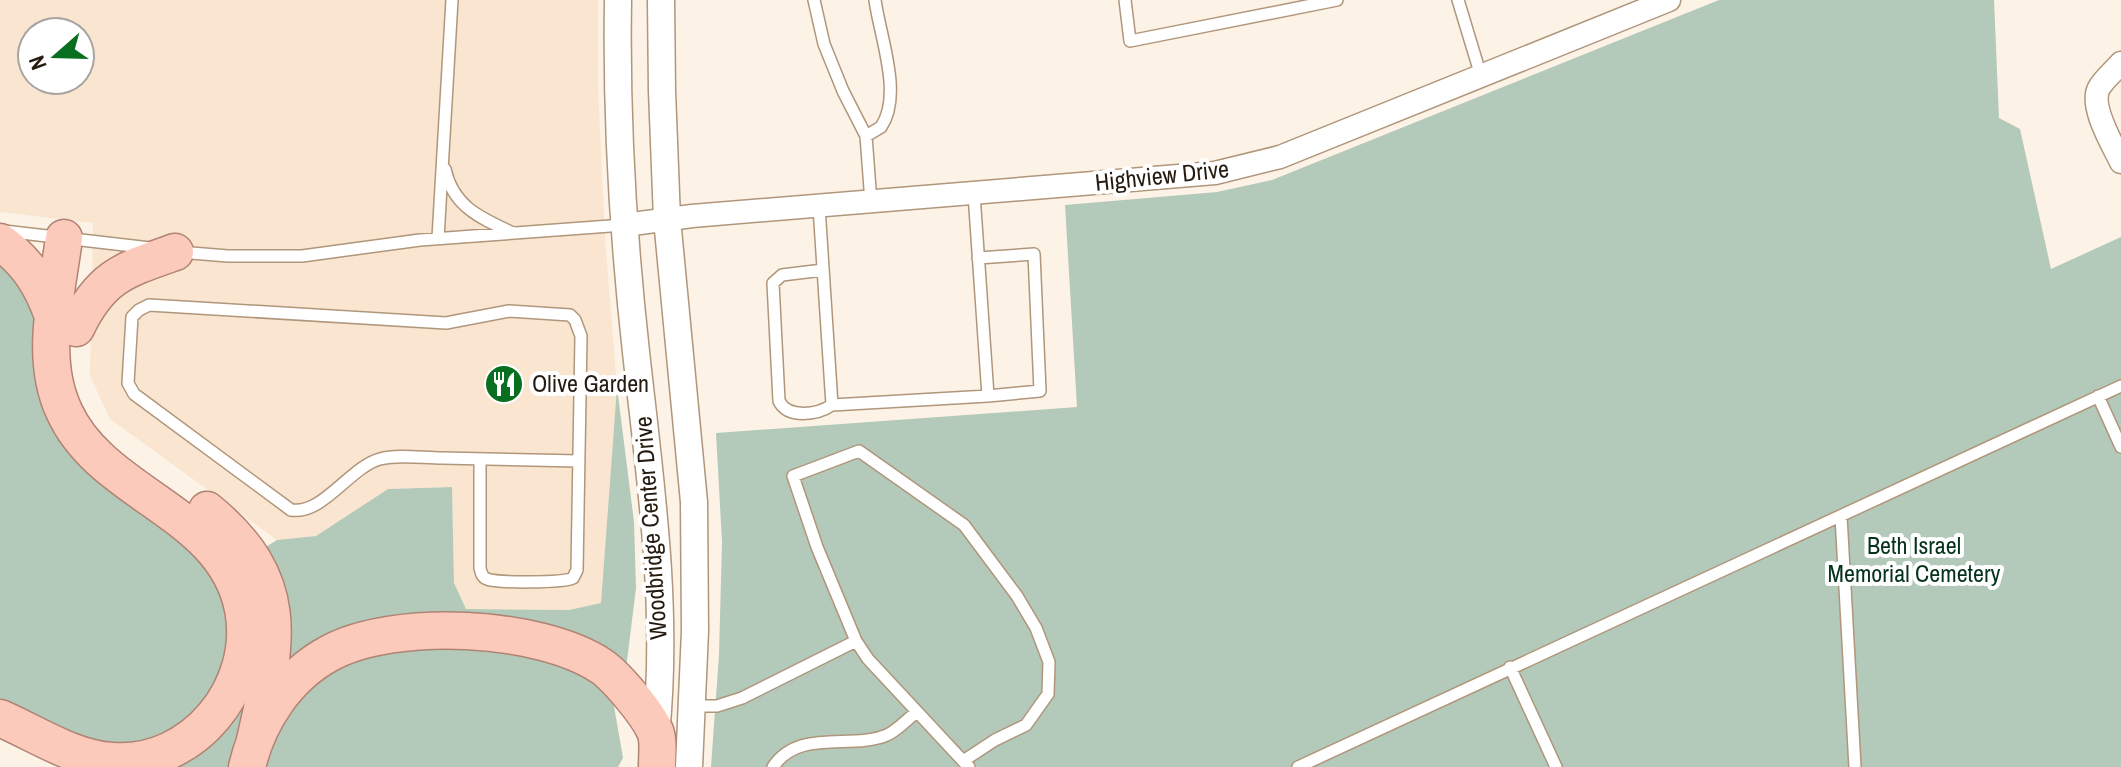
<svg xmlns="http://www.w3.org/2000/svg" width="2121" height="767" viewBox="0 0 2121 767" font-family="'Archivo Narrow',sans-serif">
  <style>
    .built { fill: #fae5d1; fill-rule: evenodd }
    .green { fill: #b3c9b9 }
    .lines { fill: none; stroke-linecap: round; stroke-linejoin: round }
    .service-casing { stroke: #b0967b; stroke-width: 14 }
    .minor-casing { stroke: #b0967b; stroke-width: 25 }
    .tertiary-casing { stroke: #b0967b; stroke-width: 29 }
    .trunk-casing { stroke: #b08474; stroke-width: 39 }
    .service { stroke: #fff; stroke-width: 11 }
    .minor { stroke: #fff; stroke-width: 22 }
    .tertiary { stroke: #fff; stroke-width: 26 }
    .trunk { stroke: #fccabb; stroke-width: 36 }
    .labels { text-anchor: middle; stroke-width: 8; stroke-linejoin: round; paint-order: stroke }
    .street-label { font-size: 24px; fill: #251b11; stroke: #fff }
    .poi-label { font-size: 24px; fill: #251b11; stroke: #fff; text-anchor: start }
    .park-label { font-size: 24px; fill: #06331b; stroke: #fff }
  </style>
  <rect width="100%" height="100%" fill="#fdf2e6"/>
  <path class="built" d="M0,0H598V86L605,238L617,387L601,603L569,610L466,609L454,583L452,487L388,489L316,536L277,540L110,419L90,376L93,223L0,212ZM32,32H80V80H32Z"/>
  <path class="green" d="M1719,0H1994L1999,118L2020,129L2051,269L2121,237V767H711L719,655L722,542L716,433L1077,407L1065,205L1217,192L1272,180Z
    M0,256L30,281L45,383L179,532L231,597L226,671L177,736L110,750L0,703Z
    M617,387L634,522L636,588L626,669L440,616L339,630L289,665L290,609L258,552L277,540L316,536L388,489L452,487L454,583L466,609L569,610L601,603Z
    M376,644L549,653L611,689L623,758L618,767H258L306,679Z
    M259,684L234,742L228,767H154Z"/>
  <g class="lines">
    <defs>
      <path id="service" d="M814,0L824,44L843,91L866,136L871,202
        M1125,0L1130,41L1337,0
        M1458,0L1481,76
        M866,136L881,127C903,95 880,37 875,0
        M445,169C453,207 481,218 513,233
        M819,207L832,405L988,396L974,194
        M4,231L150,248
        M438,238L452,0
        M179,252L228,256H302L420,240L624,225
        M978,258L1034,254L1040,391L988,396
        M823,270L782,275L773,283L779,401C788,419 817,415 832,405
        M2098,396L2121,447
        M480,459V568C481,573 482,577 487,579C496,583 564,583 573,578L577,570L581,336L575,320L570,315L509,311L446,323L149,305L139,310L132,317L128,383L134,394L291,510C323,515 350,467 380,459C398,454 423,458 442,458C488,459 534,460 579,461
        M1841,516L1855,767
        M1510,667L1556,767
        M693,706H717L742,698L856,641
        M963,761L995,740L1026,725L1048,694L1049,662L1036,628L1017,596L964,525L859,451L793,476L817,547L856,641L868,659L963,761L969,767
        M773,767C799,728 851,750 887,735C898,730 907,719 917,712
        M1298,767L2121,386"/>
      <path id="minor" d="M2121,63C2114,71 2104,79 2099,88C2089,106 2113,145 2121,162
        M625,225L692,216L1215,173L1280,157L1669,0"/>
      <path id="tertiary" d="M618,0C616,118 623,235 636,352C650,479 669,606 656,734
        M661,0L662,91L667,219L694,502L695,631L689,767"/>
      <path id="trunk" d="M0,242C29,263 42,285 54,319
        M76,328C101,276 124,270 175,252
        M207,510C294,581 277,643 255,740
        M0,718C37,734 71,758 112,761C194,767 258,686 243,609C224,511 102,496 64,411C39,358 57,293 64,238
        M247,767C258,720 287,676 330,653C395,618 539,625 601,666C617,677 647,713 655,731C659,740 657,756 657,767"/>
    </defs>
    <use href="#service" class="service-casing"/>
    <use href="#minor" class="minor-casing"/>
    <use href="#tertiary" class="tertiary-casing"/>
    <use href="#trunk" class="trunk-casing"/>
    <use href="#service" class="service"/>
    <use href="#minor" class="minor"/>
    <use href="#tertiary" class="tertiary"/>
    <use href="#trunk" class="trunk"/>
  </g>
  <defs>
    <symbol id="restaurant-disc" viewBox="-11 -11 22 22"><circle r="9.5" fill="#076f1f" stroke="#fff"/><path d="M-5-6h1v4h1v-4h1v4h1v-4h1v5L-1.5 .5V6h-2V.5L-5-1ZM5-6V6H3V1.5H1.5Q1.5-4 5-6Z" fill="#fff"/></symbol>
  </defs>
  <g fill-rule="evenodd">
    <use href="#restaurant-disc" x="482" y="362" width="44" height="44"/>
  </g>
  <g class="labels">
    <g class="street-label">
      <text transform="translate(1162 176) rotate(-6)" y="8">Highview Drive</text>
      <text transform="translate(651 528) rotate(-94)" y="8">Woodbridge Center Drive</text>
    </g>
    <g class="poi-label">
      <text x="532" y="392">Olive Garden</text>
    </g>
    <g class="park-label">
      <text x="1914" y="554">Beth Israel<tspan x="1914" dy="28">Memorial Cemetery</tspan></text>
    </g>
  </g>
  <g transform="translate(56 56) rotate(250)"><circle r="38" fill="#ffffff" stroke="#a8a4a0" stroke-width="2"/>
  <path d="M0-6L14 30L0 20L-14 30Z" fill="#076f1f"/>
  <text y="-12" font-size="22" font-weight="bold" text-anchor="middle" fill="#251b11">N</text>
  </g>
</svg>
